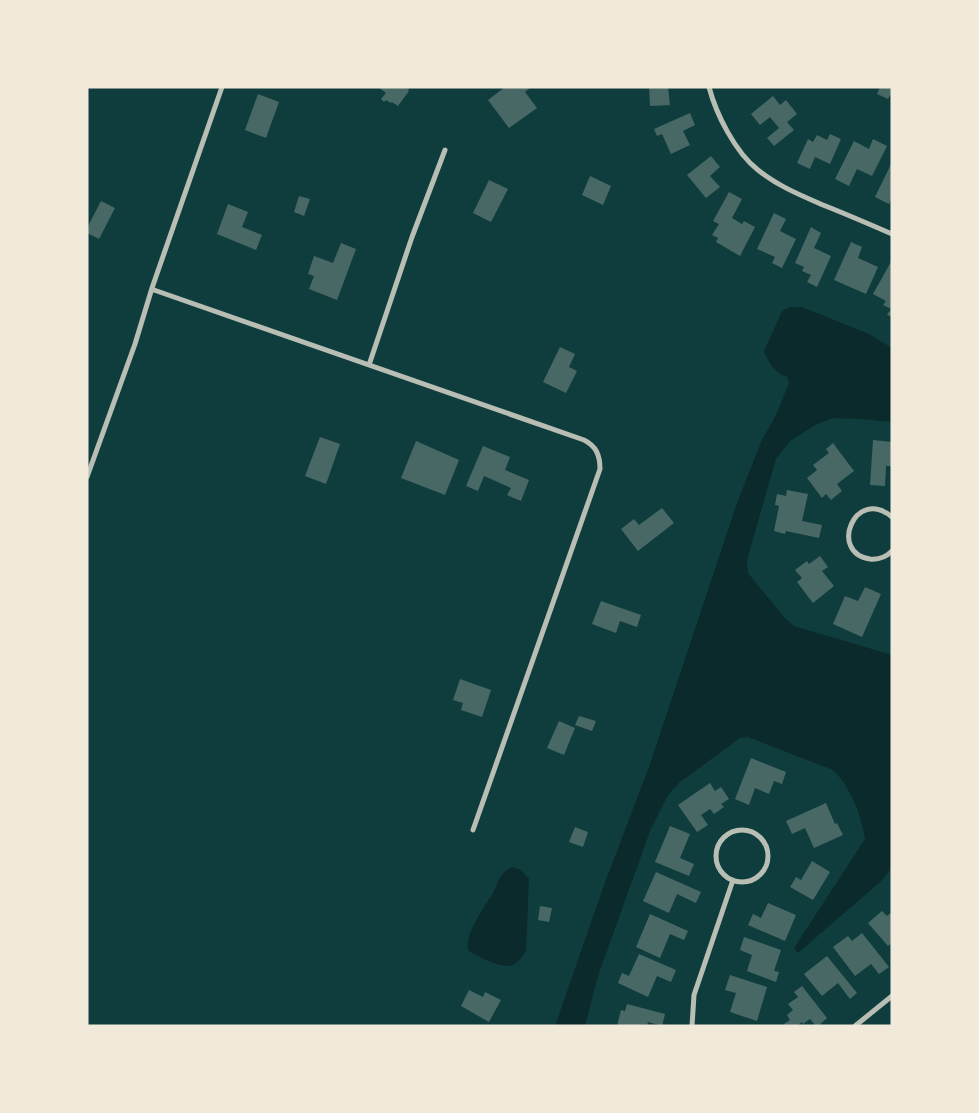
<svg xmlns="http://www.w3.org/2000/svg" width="979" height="1113" viewBox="0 0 979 1113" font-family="'Public Sans',sans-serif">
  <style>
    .water { fill: #0a2a2b }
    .building { fill: #486865 }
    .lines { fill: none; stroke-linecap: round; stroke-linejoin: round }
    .minor { stroke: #b8beb3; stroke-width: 5 }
  </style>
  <rect width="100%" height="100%" fill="#0f3d3e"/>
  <path class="water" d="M790,307H802L869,334L892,348V422L862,419L832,418L815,425L790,441L776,459L747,560L748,573L783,616L794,626L892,655V868L880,882L798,953L794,948L865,839C861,814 851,788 833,770L748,737L740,738L680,782L668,795L650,831L598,976L585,1026H555L603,888L650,764L737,503L761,442L776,415L789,383L787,377C774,372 769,364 764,351L782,311Z
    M512,867L521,870L529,879L526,951C522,956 518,963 513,965C504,970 476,956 468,950C465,931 486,906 495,889C497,885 498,880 501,876C504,871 508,870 512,867Z"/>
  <path class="building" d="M378,87H410L408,90L409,91L398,106L392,102L391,103L386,100L384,102L381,99L386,93Z
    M505,87H531L525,92L537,108L509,128L488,100Z
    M649,87H668L670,105L650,106Z
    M880,87H892V96L890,95L888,99L877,94Z
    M258,94L279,102L266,138L245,130Z
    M773,96L780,105L786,100L797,114L787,122L794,130L774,146L767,138L779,128L770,117L760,125L751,114Z
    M690,113L695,125L683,131L690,145L671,154L662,134L657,136L654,129Z
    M830,134L841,139L830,164L815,157L810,169L797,163L808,139L813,142L817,135L827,140Z
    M873,139L887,146L872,176L857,169L849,186L835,179L854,141L869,149Z
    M711,156L720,167L710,176L720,187L706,198L687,175Z
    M892,162V198L889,204L875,197Z
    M590,176L611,186L603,205L582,195Z
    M489,180L508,189L491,222L473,213Z
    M729,192L742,199L732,218L742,224L744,221L755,227L740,256L716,242L718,238L712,235L719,224L713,221Z
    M299,196L310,199L304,216L294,212Z
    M101,201L115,208L99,239L87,233V228Z
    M228,204L248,212L242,227L262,235L256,250L217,234Z
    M774,213L786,219L780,231L796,239L782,268L772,263L775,257L757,249Z
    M811,227L821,233L814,248L831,256L817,287L807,282L811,275L802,271L804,267L795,263Z
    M851,242L862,247L858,258L878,267L866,294L834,280Z
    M341,243L356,249L337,300L309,289L314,276L308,274L314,256L333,263Z
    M892,260V317L887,315L891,309L883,305L886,301L873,294Z
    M560,347L575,354L569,367L577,371L566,393L543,382Z
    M320,437L340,444L326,484L305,476Z
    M873,440L892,442V466H886L885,486L870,485Z
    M416,441L459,460L445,495L401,478Z
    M833,443L854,471L837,484L842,491L831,500L826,494L822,498L807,478L817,470L813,465L829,453L826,449Z
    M483,446L510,457L505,470L529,480L521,501L507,495L511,488L484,476L478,491L466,486Z
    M787,490L808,494L802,521L822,525L819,538L786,531L785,534L774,531L779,506L775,505L777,494L786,496Z
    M662,508L674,523L638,551L621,529L634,519L639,525Z
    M820,556L828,567L822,571L834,586L813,603L797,582L802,578L795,570L807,561L809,564Z
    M865,587L881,594L862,637L833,624L845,596L858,601Z
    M601,601L641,615L637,627L620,621L616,633L592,624Z
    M460,679L491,690L482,717L461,710L463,703L453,700Z
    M579,716L596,721L592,731L575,725Z
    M559,721L575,728L564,755L547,748Z
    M751,758L786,772L782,784L774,781L769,794L755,788L749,805L735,799Z
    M710,783L715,791L721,787L729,799L721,804L724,807L714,814L710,809L701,815L708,825L697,832L678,805Z
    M826,803L835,824L837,823L843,835L814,848L805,828L792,834L786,821Z
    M670,826L690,834L680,858L694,864L689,876L655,862Z
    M575,827L588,832L583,847L569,842Z
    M812,861L830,872L813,900L790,887L796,877L801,880Z
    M656,872L701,892L696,903L677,894L669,913L643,901Z
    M768,903L796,915L785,941L748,925L753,914L761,918Z
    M540,906L552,908L549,922L538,920Z
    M882,911L887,916L892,912V943L888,946L868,923Z
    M650,914L688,931L684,940L670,934L660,958L636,947Z
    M862,933L889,967L879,974L871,964L855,976L833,947L848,936L852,941Z
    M744,937L781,950L774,971L779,972L776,982L747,971L752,955L740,950Z
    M639,954L676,970L671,982L657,976L648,997L618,983L622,973L629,976Z
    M827,956L857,993L850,999L838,983L822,996L804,974Z
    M730,975L767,987L757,1021L730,1012L736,993L725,990Z
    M802,986L827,1018L818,1026H816L810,1019L803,1024L802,1022L797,1026H786L784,1024L790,1020L787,1015L793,1010L788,1004L798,997L794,992Z
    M469,990L483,997L485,992L501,1000L489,1022L461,1006Z
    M627,1004L665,1014L662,1026L648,1022L647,1026H617L621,1010L625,1011Z"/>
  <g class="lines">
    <path class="minor" d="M709,87C716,114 735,152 758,170C778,186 800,195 823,205C846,214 869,224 892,234
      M152,288L154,290L584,440C596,446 600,455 600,469L473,830
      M369,365L412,237L445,150
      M87,477L135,344L152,288L222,87
      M892,517C855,486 828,553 870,559C879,560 886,557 892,551
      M716 856a26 26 0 1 1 52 0a26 26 0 1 1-52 0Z
      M692,1026L694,995L733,880
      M855,1026L892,996"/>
  </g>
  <rect width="979" height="1113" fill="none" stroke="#f1e9da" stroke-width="177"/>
</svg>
